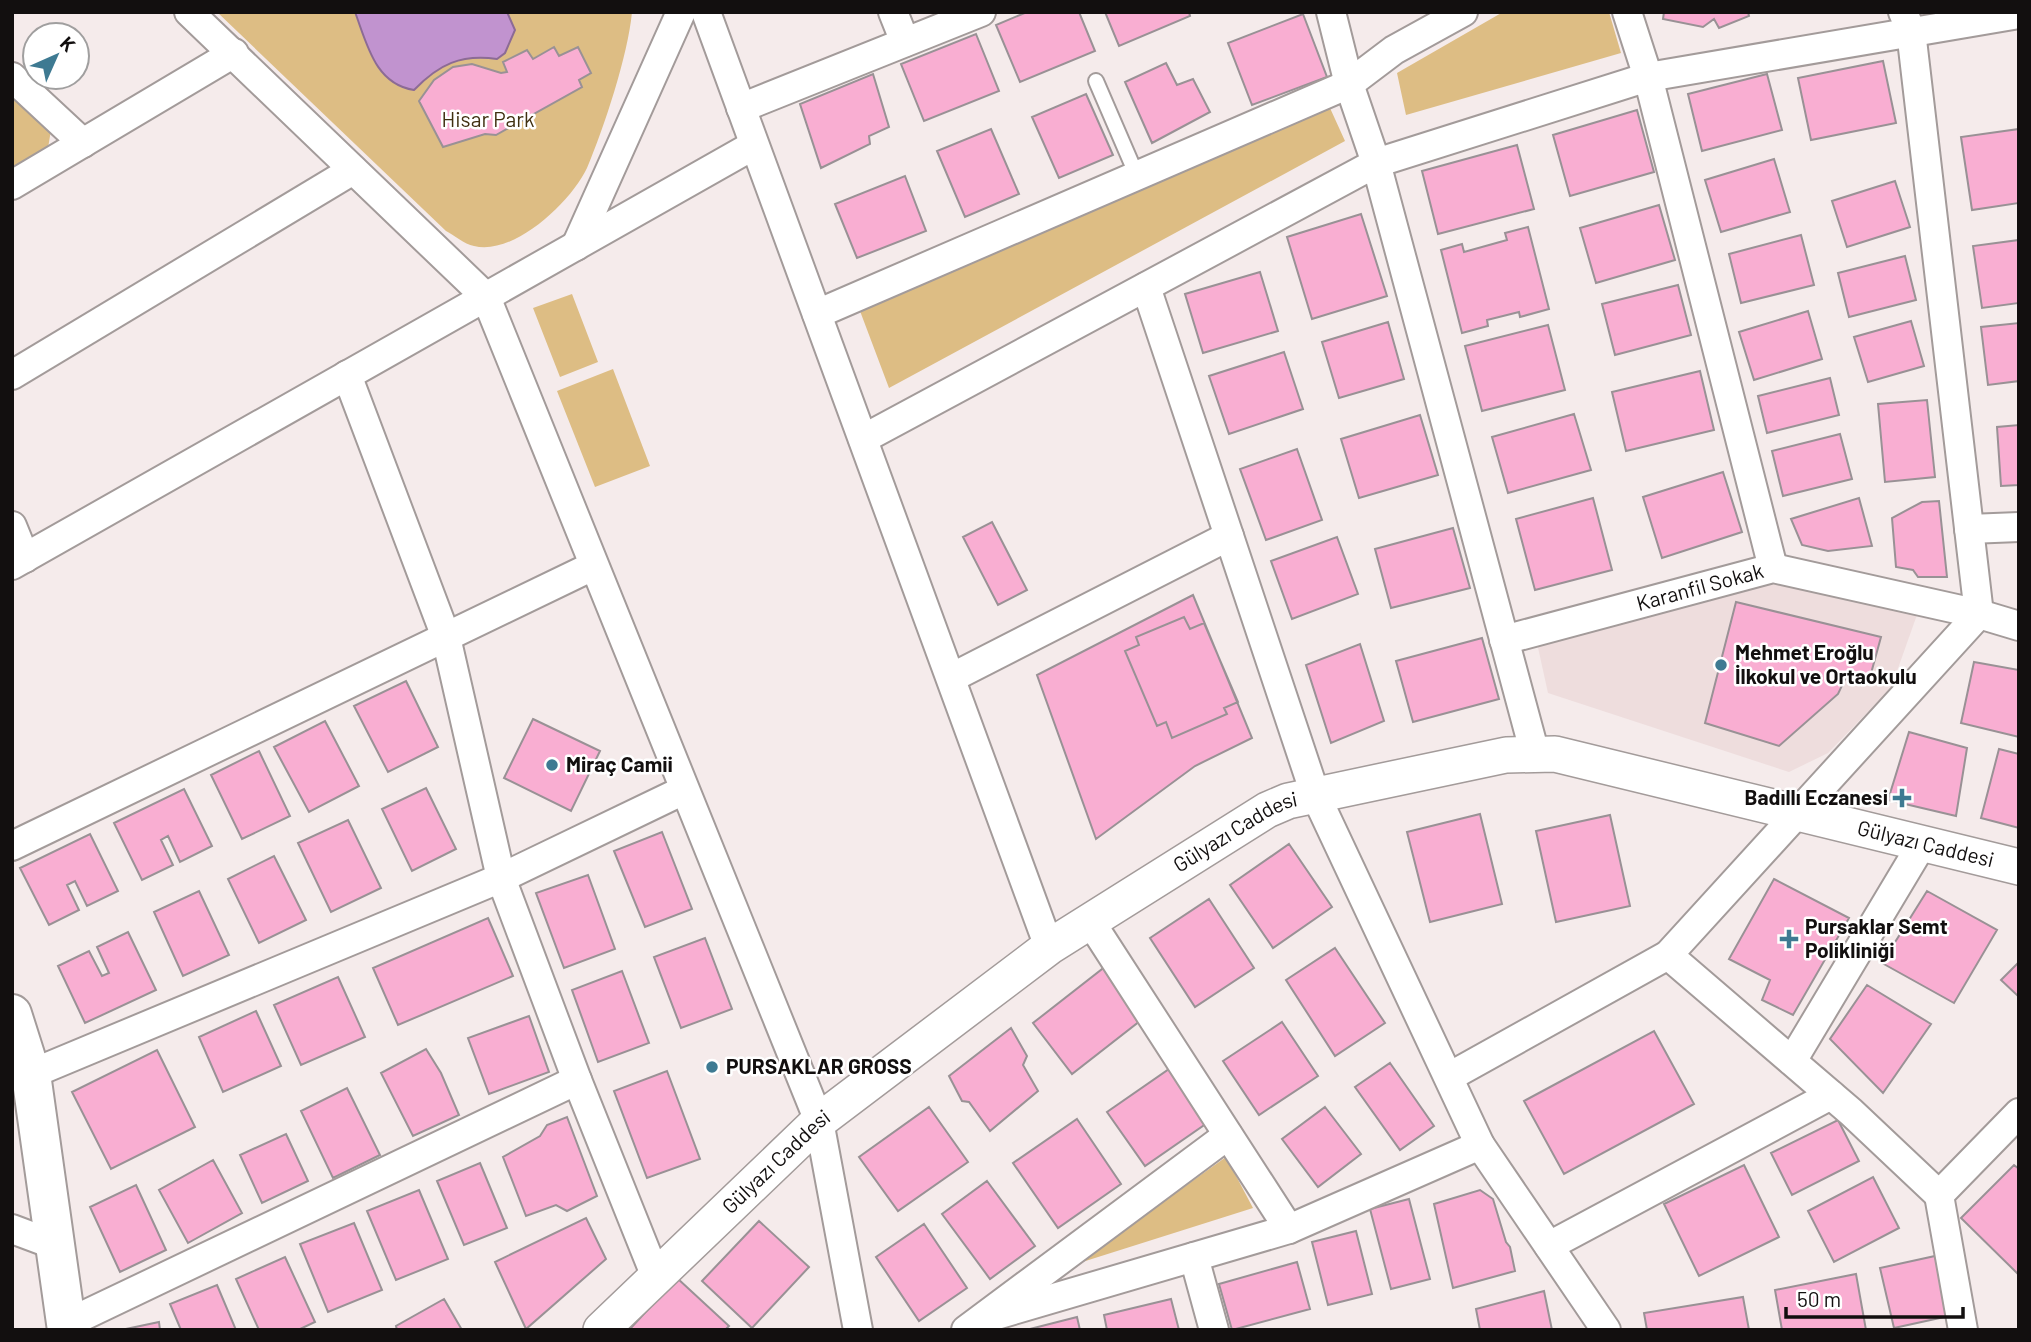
<svg xmlns="http://www.w3.org/2000/svg" width="2031" height="1342" viewBox="0 0 2031 1342" font-family="Barlow,sans-serif">
  <style>
    .built { fill: #edd }
    .green { fill: #ddbd84 }
    .water { fill: #c193cf; stroke: #8c6b95; stroke-width: 2 }
    .building { fill: #f9aed2; stroke: #999195; stroke-width: 2 }
    .lines { fill: none; stroke-linecap: round; stroke-linejoin: round }
    .service-casing { stroke: #a39b9a; stroke-width: 18 }
    .minor-casing { stroke: #a39b9a; stroke-width: 32 }
    .tertiary-casing { stroke: #a39b9a; stroke-width: 38 }
    .secondary-casing { stroke: #a39b9a; stroke-width: 42 }
    .service { stroke: #fff; stroke-width: 14 }
    .minor { stroke: #fff; stroke-width: 28 }
    .tertiary { stroke: #fff; stroke-width: 35 }
    .secondary { stroke: #fff; stroke-width: 38 }
    .poi-dot { fill: #3e7a92; stroke: #fff; stroke-width: 2.5 }
    .labels { text-anchor: middle; stroke-width: 5; stroke-linejoin: round; paint-order: stroke }
    .park-label { font-size: 21px; fill: #403011; stroke: #fff }
    .street-label { font-size: 21px; fill: #120f0f; stroke: #fff }
    .poi-label { font-size: 21px; font-weight: bold; fill: #120f0f; stroke: #fff; text-anchor: start }
  </style>
  <rect width="100%" height="100%" fill="#f5ebeb"/>
  <path class="built" d="M1776,581L1918,612L1891,688L1828,753L1789,772L1548,693L1537,643Z"/>
  <path class="green" d="M217,12H632C628,55 604,128 587,168C571,202 514,256 474,246C464,244 454,235 446,231Z
    M1503,12H1609L1621,53L1406,115L1397,73Z
    M12,92L51,130L47,154L12,178Z
    M1330,108L1345,141L889,388L860,311Z
    M572,294L598,362L560,377L533,308Z
    M613,369L650,466L595,487L557,391Z
    M1226,1157L1253,1208L1076,1264Z"/>
  <path class="water" d="M355,12H507L515,30L505,53L497,59C461,54 439,64 414,90C375,84 367,44 355,12Z"/>
  <path class="building" d="M1027,12H1079L1095,51L1020,82L996,25Z
    M1105,12H1189L1190,16L1119,46Z
    M1664,12H1748L1749,16L1719,28L1714,19L1703,27L1663,19Z
    M1303,14L1327,77L1252,105L1228,43Z
    M976,34L999,91L924,121L901,64Z
    M554,47L559,56L578,47L591,73L579,80L582,87L496,135L485,134L443,147L419,101L434,80L453,67L472,64L501,73L507,72L503,62L527,50L533,59Z
    M1883,61L1896,123L1811,140L1798,78Z
    M1166,63L1177,85L1193,79L1210,112L1152,143L1125,82Z
    M873,74L889,127L869,136L870,144L821,168L800,104Z
    M1767,74L1782,130L1702,151L1688,94Z
    M1086,94L1113,155L1059,178L1032,117Z
    M1637,110L1654,172L1570,196L1553,135Z
    M991,129L1019,194L965,217L937,151Z
    M2019,129V203L1972,210L1961,137Z
    M1517,145L1534,209L1438,234L1422,171Z
    M1774,159L1790,212L1721,232L1705,180Z
    M905,176L926,231L857,258L835,204Z
    M1895,181L1910,227L1847,247L1832,201Z
    M1659,205L1675,260L1596,283L1580,228Z
    M1361,214L1387,296L1312,319L1287,237Z
    M1528,227L1549,309L1520,317L1519,312L1487,320L1488,326L1462,333L1441,250L1462,244L1464,252L1507,240L1505,233Z
    M1801,235L1814,285L1741,303L1729,254Z
    M2019,240V303L1982,308L1973,246Z
    M1905,256L1916,300L1849,317L1838,273Z
    M1260,272L1278,331L1203,353L1185,294Z
    M1678,285L1691,335L1615,355L1602,304Z
    M1808,311L1822,359L1754,380L1739,332Z
    M1911,321L1924,366L1868,382L1854,337Z
    M1388,322L1404,379L1339,398L1322,342Z
    M2019,323V381L1988,385L1981,327Z
    M1548,325L1565,390L1482,411L1465,346Z
    M1284,352L1303,409L1229,434L1209,376Z
    M1700,371L1714,430L1626,451L1612,392Z
    M1830,378L1839,415L1767,433L1758,396Z
    M1927,400L1935,477L1885,482L1878,404Z
    M1574,414L1591,470L1508,493L1492,437Z
    M1420,415L1438,475L1359,498L1341,439Z
    M2019,425V485L2001,486L1997,427Z
    M1840,434L1852,479L1783,496L1772,451Z
    M1297,449L1322,520L1266,540L1240,469Z
    M1723,472L1742,532L1662,558L1643,497Z
    M1593,498L1612,570L1535,590L1516,519Z
    M1859,498L1872,546L1828,551L1802,545L1791,519Z
    M1939,501L1947,577H1918L1913,570L1896,567L1892,518L1922,502Z
    M992,522L1027,590L998,605L963,537Z
    M1453,528L1470,588L1391,608L1375,549Z
    M1337,537L1358,594L1292,619L1271,561Z
    M1193,595L1252,738L1195,766L1096,839L1037,675Z
    M1736,602L1881,637L1870,677L1848,673L1838,694L1779,746L1705,723Z
    M1184,617L1190,629L1204,623L1238,702L1224,708L1227,714L1172,738L1166,722L1157,726L1125,651L1139,645L1136,637Z
    M1482,638L1499,699L1413,722L1396,661Z
    M1360,644L1384,721L1331,743L1306,665Z
    M1974,662L2019,670V737L1961,723Z
    M406,681L438,747L388,772L354,706Z
    M533,719L600,751L571,811L504,778Z
    M325,721L359,786L309,812L274,747Z
    M1909,732L1967,748L1956,816L1888,800Z
    M1999,749L2019,754V828L1981,818Z
    M259,751L290,816L242,839L211,775Z
    M426,788L456,849L412,871L382,809Z
    M184,789L212,846L180,862L168,836L161,840L173,865L142,880L114,823Z
    M1480,814L1502,904L1430,922L1407,832Z
    M1610,815L1630,906L1556,922L1536,831Z
    M348,820L381,888L331,912L298,843Z
    M662,832L692,909L645,927L614,851Z
    M90,834L118,891L87,906L75,881L67,885L79,910L49,925L20,868Z
    M1289,844L1332,907L1273,948L1230,885Z
    M274,856L306,920L259,943L228,879Z
    M588,875L615,949L564,968L536,893Z
    M1774,879L1849,918L1793,1015L1762,1000L1770,980L1729,959Z
    M199,891L229,955L183,976L154,912Z
    M1927,891L1997,930L1954,1003L1882,963Z
    M1209,899L1254,968L1195,1007L1150,938Z
    M488,918L513,976L398,1025L373,968Z
    M128,932L156,990L85,1023L58,966L89,951L102,976L109,973L97,947Z
    M705,938L732,1009L681,1028L654,957Z
    M1335,948L1385,1023L1335,1056L1286,980Z
    M2019,962V997L2001,980Z
    M1106,966L1145,1017L1072,1074L1033,1023Z
    M622,971L649,1043L598,1062L572,990Z
    M338,977L365,1037L301,1065L274,1005Z
    M1867,985L1931,1024L1883,1093L1830,1039Z
    M256,1011L281,1066L223,1092L199,1037Z
    M529,1016L549,1072L489,1094L468,1038Z
    M1282,1022L1318,1076L1259,1115L1223,1061Z
    M1011,1028L1027,1056L1023,1065L1038,1091L990,1131L969,1102L962,1101L949,1076Z
    M1654,1031L1694,1104L1564,1174L1524,1101Z
    M426,1049L441,1073L459,1115L413,1136L381,1073Z
    M157,1050L195,1127L111,1169L72,1092Z
    M1390,1063L1434,1126L1400,1150L1355,1087Z
    M1172,1067L1210,1121L1145,1166L1107,1112Z
    M667,1071L700,1159L647,1178L614,1091Z
    M347,1088L380,1155L333,1178L301,1111Z
    M929,1107L968,1162L898,1211L859,1157Z
    M1325,1107L1361,1154L1318,1187L1282,1139Z
    M567,1117L597,1196L567,1211L556,1205L526,1216L503,1157L540,1136L547,1125Z
    M1077,1119L1121,1184L1058,1228L1013,1163Z
    M1838,1120L1859,1161L1792,1195L1771,1153Z
    M286,1134L308,1181L262,1203L240,1155Z
    M213,1160L242,1213L188,1243L159,1190Z
    M480,1163L507,1228L464,1245L437,1181Z
    M1744,1165L1779,1237L1699,1276L1664,1204Z
    M2014,1165L2019,1169V1275L1961,1218Z
    M1873,1177L1899,1228L1834,1262L1808,1211Z
    M987,1181L1035,1246L990,1279L942,1214Z
    M136,1185L166,1250L120,1272L90,1207Z
    M419,1190L448,1259L396,1280L367,1211Z
    M1480,1190L1493,1199L1506,1242L1510,1247L1515,1271L1453,1288L1434,1204Z
    M1409,1199L1430,1279L1391,1289L1370,1209Z
    M586,1218L606,1259L526,1329L495,1262Z
    M759,1221L809,1267L752,1328L702,1281Z
    M354,1223L382,1290L328,1312L300,1244Z
    M924,1224L967,1288L919,1321L876,1257Z
    M1356,1231L1372,1294L1328,1305L1312,1242Z
    M1935,1256L1949,1316L1894,1328L1880,1268Z
    M285,1257L315,1322L298,1330H259L236,1279Z
    M1297,1262L1310,1309L1232,1330L1219,1284Z
    M1856,1274L1866,1330H1782L1775,1290Z
    M677,1278L729,1326L725,1330H629Z
    M217,1285L236,1330H181L170,1304Z
    M1544,1291L1552,1330H1480L1476,1309Z
    M1743,1297L1749,1330H1647L1644,1313Z
    M444,1299L462,1330H397L396,1326Z
    M1171,1299L1179,1330H1107L1104,1315Z
    M1077,1317L1080,1330H1026Z
    M159,1322L160,1330H121Z"/>
  <g class="lines">
    <defs>
      <path id="service" d="M1096,81L1137,176"/>
      <g id="minor">
        <path d="M189,12L486,297L819,1121L858,1330"/>
        <path d="M706,12L1049,947"/>
        <path d="M893,12L905,42"/>
        <path d="M1331,12L1349,84L1376,163L1535,754"/>
        <path d="M1627,12L1648,77L1773,568"/>
        <path d="M12,77L83,143"/>
        <path d="M741,108L981,12"/>
        <path d="M12,185L234,53"/>
        <path d="M576,246L681,12"/>
        <path d="M1146,287L1315,794L1480,1145L1606,1330"/>
        <path d="M817,314L1349,84L1394,50L1463,12"/>
        <path d="M12,375L353,170"/>
        <path d="M347,375L446,637L501,878L577,1080L656,1277"/>
        <path d="M863,439L1376,163L1648,77L2019,14"/>
        <path d="M12,526L25,558"/>
        <path d="M1969,529L2019,527"/>
        <path d="M12,565L754,145"/>
        <path id="s1" d="M1504,640L1773,568L1979,614L2019,626"/>
        <path d="M951,678L1229,536"/>
        <path d="M12,846L593,566"/>
        <path d="M1090,921L1289,1229"/>
        <path d="M1668,955L1851,1112L1939,1195"/>
        <path d="M1792,1061L1922,844"/>
        <path d="M31,1074L501,878L684,790"/>
        <path d="M1449,1077L1668,955L1979,614L1911,31L1903,12"/>
        <path d="M12,1229L52,1244"/>
        <path d="M1549,1246L1831,1095"/>
        <path d="M1194,1257L1214,1330"/>
        <path d="M986,1318L1289,1229L1480,1145"/>
        <path d="M66,1324L577,1080"/>
        <path d="M966,1330L1228,1135"/>
        <path d="M1963,1330L1939,1195L2019,1113"/>
      </g>
      <g id="tertiary">
        <path id="s2" d="M601,1330L819,1121L1049,947L1267,810L1288,801L1506,755L1555,754L2019,867"/>
      </g>
      <path id="secondary" d="M12,1014L31,1074L67,1330"/>
    </defs>
    <use href="#service" class="service-casing"/>
    <use href="#minor" class="minor-casing"/>
    <use href="#tertiary" class="tertiary-casing"/>
    <use href="#secondary" class="secondary-casing"/>
    <use href="#service" class="service"/>
    <use href="#minor" class="minor"/>
    <use href="#tertiary" class="tertiary"/>
    <use href="#secondary" class="secondary"/>
  </g>
  <g class="poi-dot">
    <circle cx="1721" cy="665" r="7"/>
    <circle cx="552" cy="765" r="7"/>
    <path d="M1898.5 787.5h7v7h7v7h-7v7h-7v-7h-7v-7h7z"/>
    <path d="M1785.5 928.5h7v7h7v7h-7v7h-7v-7h-7v-7h7z"/>
    <circle cx="712" cy="1067" r="7"/>
  </g>
  <g class="labels">
    <g class="park-label">
      <text x="488" y="127">Hisar Park</text>
    </g>
    <g class="street-label">
      <text dy="7" stroke="none"><textPath href="#s1" startOffset="203">Karanfil Sokak</textPath></text>
      <text dy="7" stroke="none"><textPath href="#s2" startOffset="810">Gülyazı Caddesi</textPath></text>
      <text dy="7" stroke="none"><textPath href="#s2" startOffset="1524">Gülyazı Caddesi</textPath></text>
      <text dy="7" stroke="none"><textPath href="#s2" startOffset="243">Gülyazı Caddesi</textPath></text>
    </g>
    <g class="poi-label">
      <text x="1735" y="660">Mehmet Eroğlu<tspan x="1735" dy="24">İlkokul ve Ortaokulu</tspan></text>
      <text x="566" y="772">Miraç Camii</text>
      <text x="1888" y="805" text-anchor="end">Badıllı Eczanesi</text>
      <text x="1805" y="934">Pursaklar Semt<tspan x="1805" dy="24">Polikliniği</tspan></text>
      <text x="726" y="1074">PURSAKLAR GROSS</text>
    </g>
  </g>
  <rect width="2031" height="1342" fill="none" stroke="#120f0f" stroke-width="28"/>
  <g transform="translate(56 56) rotate(45)"><circle r="33" fill="#ffffff" stroke="#a09f9f" stroke-width="2"/>
  <path d="M0-5L12 26L0 18L-12 26Z" fill="#3e7a92"/>
  <text y="-10" font-size="19" font-weight="bold" text-anchor="middle" fill="#120f0f">K</text>
  </g>
  <path d="M1786 1307v10h177v-10" fill="none" stroke="#120f0f" stroke-width="3.5"/>
  <text x="1797" y="1307" font-size="21" fill="#120f0f" stroke="#ffffff" stroke-width="5" paint-order="stroke">50 m</text>
</svg>
